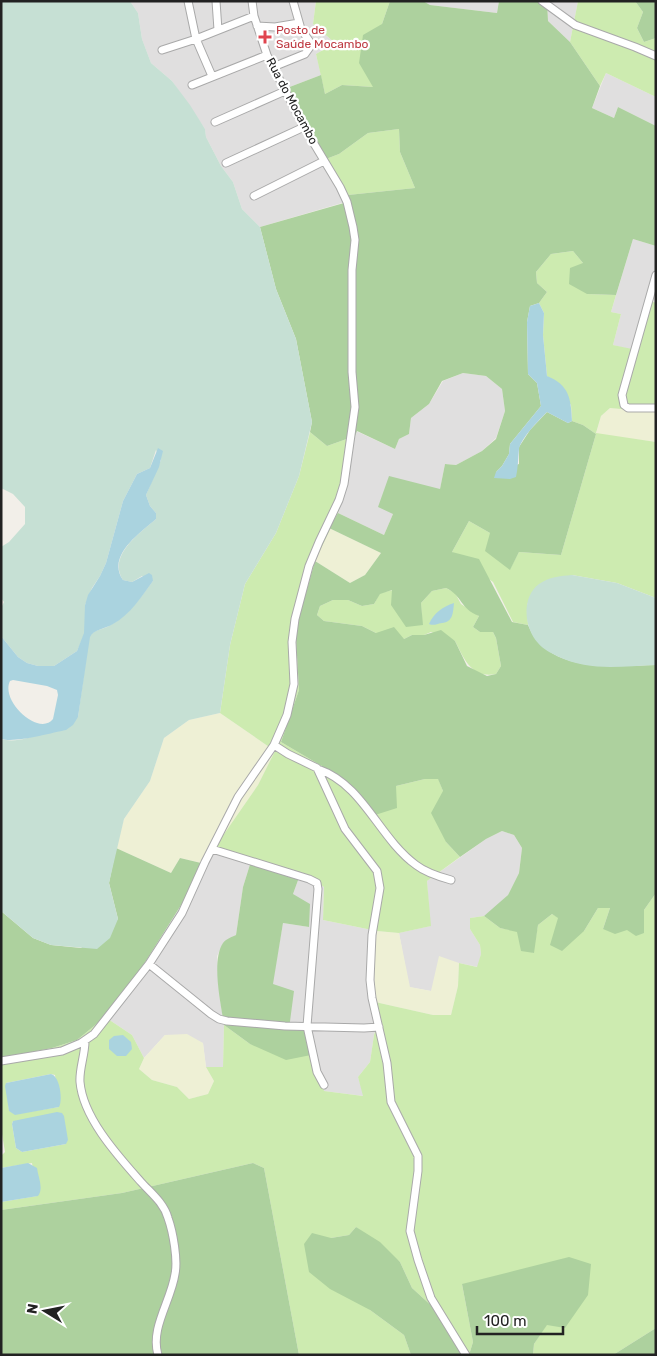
<svg xmlns="http://www.w3.org/2000/svg" width="657" height="1356" viewBox="0 0 657 1356" font-family="Rubik,sans-serif">
  <style>
    .residential { fill: #e0dfdf }
    .farmland { fill: #eef0d5 }
    .grass { fill: #cdebb0; fill-rule: evenodd }
    .forest { fill: #add19e; fill-rule: evenodd }
    .wetland { fill: #c6e0d4 }
    .water { fill: #aad3df; fill-rule: evenodd }
    .lines { fill: none; stroke-linecap: round; stroke-linejoin: round }
    .minor-casing { stroke: #a9a9a9; stroke-width: 9 }
    .minor { stroke: #fff; stroke-width: 7 }
    .health-dot { fill: #e0444e; stroke: #fff; stroke-width: 2 }
    .labels { text-anchor: middle; stroke-width: 4.5; stroke-linejoin: round; paint-order: stroke }
    .health-label { font-size: 12px; fill: #be3a42; stroke: #fff; text-anchor: start }
    .street-label { font-size: 12px; fill: #222; stroke: #fff }
  </style>
  <rect width="100%" height="100%" fill="#f2efe9"/>
  <path class="residential" d="M130,1H316L313,24L335,43L316,54L321,75L287,88L352,200L260,227L242,209L233,182L221,166L206,137L205,129L172,81L151,63L142,39L138,13Z
    M423,1H499L497,13L430,5Z
    M547,1H578L570,42L548,21Z
    M606,73L656,97V126L618,107L614,118L592,108Z
    M633,239L656,246V285L637,351L613,345L621,314L611,312Z
    M463,373L486,376L502,389L505,411L496,438L482,451L456,465L445,464L440,489L393,514L384,535L338,513L346,487L356,431L395,449L399,439L409,434L411,418L429,404L443,381Z
    M502,831L514,835L522,848L519,873L508,895L496,907L484,916L470,918V929L480,945L481,954L478,967L459,963L431,991L409,987L399,933L430,926L427,881L486,839Z
    M209,845L252,858L243,887L236,935L224,942L217,956L220,999L224,1025L223,1067H206L203,1043L165,1035L144,1058L132,1035L105,1017L144,964L183,902Z
    M301,872L324,887L323,920L377,931L374,957L375,1002L379,1020L374,1035L370,1062L358,1077L364,1096L324,1091L311,1031L289,1030L272,984L283,923L309,927L293,894Z"/>
  <path class="farmland" d="M610,408L656,412V442L596,434L601,416Z
    M329,528L381,553L365,575L350,583L315,561Z
    M220,713L275,751L258,785L215,847L209,845L201,863L180,858L171,873L116,848L124,819L150,781L164,738L189,720Z
    M377,931L399,933L410,987L431,991L439,956L459,963L458,986L451,1015H433L375,1002L374,957Z
    M187,1034L203,1043L206,1067L214,1081L208,1094L189,1099L177,1087L152,1080L139,1069L144,1058L165,1035Z"/>
  <path class="grass" d="M316,1H390L382,24L373,87L342,85L325,94L316,54L335,43L313,24Z
    M578,1H635L643,12L637,28L644,42L656,38V97L606,73L600,86L570,42Z
    M399,129L400,152L415,188L348,195L326,159L339,154L368,133Z
    M573,251L583,263L587,294L616,295L611,312L621,314L613,345L637,350L651,301L656,303V403L653,412L610,408L601,416L596,433L656,442V598L617,583L572,575L527,604L528,625L513,622L493,582L452,552L469,521L490,533L510,569L519,552L561,555L596,434L583,425L572,421L571,405L547,376L543,335L544,313L539,303L547,292L537,283L536,272L551,254Z
    M310,432L327,446L355,436L346,487L338,513L315,561L299,617L296,638L299,690L281,742L342,778L375,815L396,786L425,779L438,778L443,791L446,842L460,857L427,881L431,926L399,933L377,931L323,920L324,887L301,872L215,847L258,785L275,751L220,713L230,645L245,584L276,533L299,476Z
    M446,588L455,593L461,604L479,616L473,627L480,632H493L496,638L501,666L496,674C472,679 464,659 455,641L431,632L424,635H412L404,639L376,633L362,626L324,621L317,615L320,606L333,600H348L362,606L374,604L380,593L393,590L422,625L421,603L432,591Z
    M656,893V1328L613,1355H533L534,1344L547,1324L462,1284L473,1342L469,1355L434,1308L412,1288L400,1262L356,1227L349,1235L331,1238L370,1310L404,1335L411,1355H299L264,1168L253,1163L122,1193L1,1210V1202L37,1196L32,1163L1,1168V1156L5,1152L1,1128V1058L52,1048L77,1040L105,1017L132,1035L144,1058L139,1069L152,1080L177,1087L189,1099L208,1094L214,1081L206,1067H223L224,1025L250,1044L316,1054L324,1091L363,1096L358,1077L370,1062L374,1035L379,1020L375,1002L433,1015H451L458,986L459,963L477,967L481,954L480,945L470,929V918L484,916L500,928L517,931L533,953L538,925L552,914L584,931L598,908H610L603,929L644,910ZM51,1074L55,1075L59,1107L15,1114L9,1110L6,1083ZM13,1121L66,1144L22,1152L16,1148L12,1124Z"/>
  <path class="forest" d="M390,1H423L430,5L497,13L499,1H547L548,21L570,42L600,86L592,108L614,118L618,107L656,126V246L633,239L616,295L587,294L569,284L570,268L583,263L573,251L551,254L536,272L537,283L547,292L539,303L530,306L527,322L528,374L537,383L541,406L510,444L509,454L502,466L496,472L519,464V447L530,430L547,412L568,423L572,421L583,425L596,434L561,555L519,552L510,570L485,551L490,533L469,521L452,552L479,559L512,622L528,625C548,674 612,666 656,665V893L644,910V933L636,936L627,930L615,934L603,929L610,908H598L584,931L562,951L550,945L558,918L552,914L538,925L534,953L521,951L517,932L500,928L484,916L508,895L519,873L522,848L514,835L502,831L486,839L460,857L446,842L431,813L443,791L438,779H425L396,786L397,808L375,815L342,778L281,742L299,690L296,638L299,617L315,561L350,583L365,575L381,553L329,528L338,513L384,535L393,514L378,507L389,476L440,489L445,464L456,465L482,451L496,439L505,411L502,389L486,376L463,373L442,381L429,404L411,418L409,434L399,439L395,449L357,431L355,436L327,446L310,432L312,422L296,339L276,289L260,227L351,201L348,195L415,188L400,152L399,129L368,133L339,154L326,159L287,88L321,75L325,94L342,85L373,87L359,63L363,35L382,24ZM446,588C463,596 460,609 479,616L473,627L480,632H493L496,638L501,666L496,674L487,676L467,666L455,641L441,630L424,635H412L404,639L394,627L376,633L362,626L324,621L317,615L320,606L333,600H348L362,606L374,604L380,594L392,590L391,605L406,627L423,625L421,603L432,591Z
    M635,1H656V38L644,42L637,28L643,12Z
    M116,848L171,873L180,858L201,863L183,902L144,964L105,1017L77,1040L52,1048L1,1058V911L33,938L51,945L81,948L118,919L109,883Z
    M252,858L301,872L293,894L310,904L309,927L283,923L273,984L294,991L289,1029L311,1031L316,1054L286,1060L250,1044L224,1025C221,1004 211,961 223,943C226,939 232,937 236,935L243,887Z
    M253,1163L264,1168L299,1355H1V1210L122,1193Z
    M356,1227L380,1242L400,1262L412,1288L434,1308L465,1355H411L404,1335L370,1310L330,1289L309,1272L304,1244L312,1233L331,1238L349,1235Z
    M569,1257L591,1264L588,1295L565,1328L547,1325L534,1344L533,1355H469L473,1342L462,1284Z
    M656,1328V1355H613Z"/>
  <path class="wetland" d="M1,1H130L138,13L142,39L151,63L172,81L190,105L205,129L206,137L221,166L233,182L242,209L260,227L276,289L296,339L312,422L299,476L276,533L245,584L230,645L220,713L189,720L164,738L150,781L124,819L109,883L118,919L110,938L97,949L51,945L33,938L1,911V739C23,746 57,726 78,717L89,637C94,629 102,630 109,626C129,615 140,598 153,581L142,576L132,582L123,580C107,556 140,533 156,519V513L150,506L146,495L161,460L156,450L150,468L137,474L123,501L106,563L100,576L92,588L85,605V633L77,651L54,666H38L27,663L18,657L1,636V608L4,602L1,598V547L9,542L25,524V507L13,494L1,488Z
    M572,575L617,583L656,598V665C621,666 590,672 557,656C551,653 543,649 538,643C524,628 521,597 539,584C549,577 560,576 572,575Z"/>
  <path class="water" d="M539,303L544,313L543,335L547,376C569,385 571,398 572,421L568,423L547,412C539,420 521,438 519,449C518,459 518,468 516,477L510,479L494,478L496,472L502,466L509,454L510,444L541,406L537,383L528,374L527,322L530,306Z
    M158,448L163,451L159,467L146,495L150,506L156,513V519C140,533 106,556 123,580L132,582L149,573L152,575L153,581C142,596 130,615 113,624C105,629 94,629 90,637L78,717L73,725L66,730C51,733 15,743 2,739L1,636L18,657L27,663L38,666H54L77,651L84,633L85,605L88,595L100,576L106,563L123,501L137,474L150,468ZM13,680L47,686L57,690L58,695L53,719C39,737 0,701 10,681Z
    M454,603C453,613 453,622 442,623C436,624 434,626 429,624C434,613 442,607 454,603Z
    M123,1035L131,1042L132,1049L126,1056H117L109,1049V1040L114,1036Z
    M51,1074C60,1076 63,1100 59,1107L15,1115L9,1111L5,1086L6,1083Z
    M57,1112L62,1113L64,1116L68,1140L66,1144L22,1152L16,1148L12,1124L13,1121Z
    M28,1163L37,1168C38,1177 44,1188 38,1196L1,1202V1168Z"/>
  <g class="lines">
    <defs>
      <path id="minor" d="M188,1L196,39L212,76
        M216,1L218,30
        M542,1L575,25L635,47L656,56
        M257,26L275,27L299,23
        M162,50L196,39L254,16
        M273,67L305,54L310,47V42L301,29L293,1
        M192,85L267,55
        M215,122L285,91
        M226,163L304,127
        M254,196L324,161
        M656,275L622,395L624,405L628,408H656
        M274,745L288,754L317,768L345,829L377,871L380,888L372,935L370,980L372,998L387,1063L391,1102L418,1156V1171L410,1231L418,1260L431,1298L466,1355
        M318,769C364,785 378,837 416,865C425,872 440,877 451,880
        M212,849L309,879L317,883L318,889L307,1026L317,1072L324,1085
        M149,964L211,1014L219,1019L227,1021L285,1026L364,1028L379,1027
        M85,1041C85,1055 79,1069 80,1082C83,1118 118,1156 141,1182C151,1193 164,1203 168,1218C173,1232 178,1260 175,1274C171,1301 150,1328 158,1355
        M1,1061L62,1051L81,1043L94,1034L149,964L182,913L205,862L238,797L274,745L287,715L294,684L292,642L295,619L309,566L319,542L339,500L344,484L355,407L352,372V270L355,240L353,227L347,202L340,187L304,127L267,55L254,16L252,1"/>
    </defs>
    <use href="#minor" class="minor-casing"/>
    <use href="#minor" class="minor"/>
  </g>
  <path class="health-dot" d="M262.5 29.5h5v5h5v5h-5v5h-5v-5h-5v-5h5z"/>
  <g class="labels">
    <g class="health-label">
      <text x="276" y="34">Posto de<tspan x="276" dy="14">Saúde Mocambo</tspan></text>
    </g>
    <g class="street-label">
      <text transform="translate(292 101) rotate(62)" y="4">Rua do Mocambo</text>
    </g>
  </g>
  <rect width="657" height="1356" fill="none" stroke="#222222" stroke-width="5"/>
  <g transform="translate(45 1311) rotate(280)" stroke="#ffffff" stroke-width="4" paint-order="stroke">
  <path d="M0-4L9 19L0 12L-9 19Z" fill="#222222"/>
  <text y="-8" font-size="14" font-weight="bold" text-anchor="middle" fill="#222222">N</text>
  </g>
  <path d="M477 1326v8h86v-8" fill="none" stroke="#222222" stroke-width="2.5"/>
  <text x="484" y="1326" font-size="15" fill="#222222" stroke="#ffffff" stroke-width="4" paint-order="stroke">100 m</text>
</svg>
